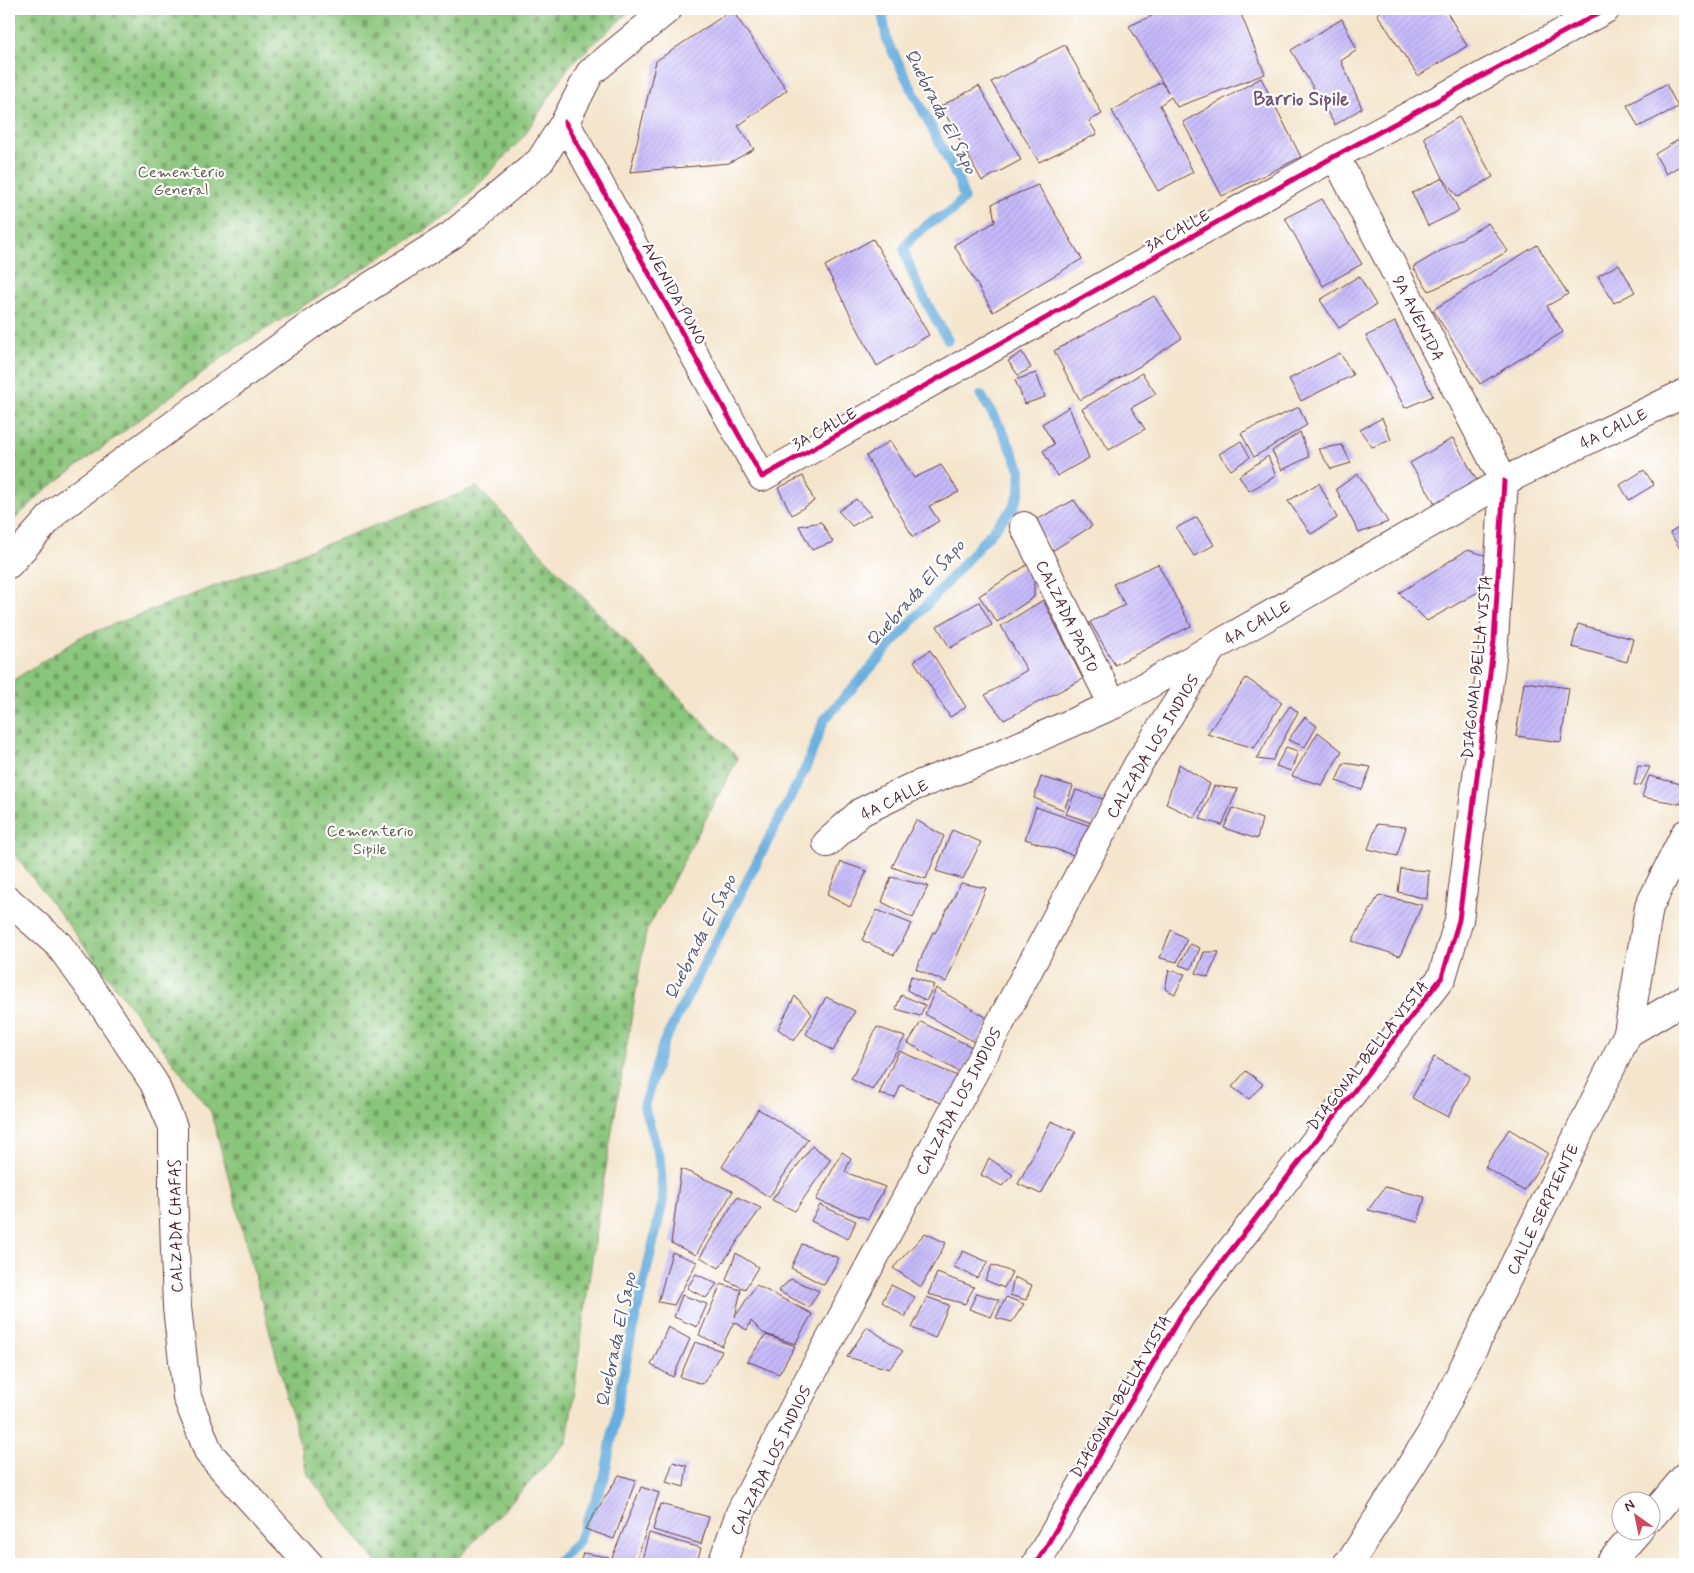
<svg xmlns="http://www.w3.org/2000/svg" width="1694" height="1573" viewBox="0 0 1694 1573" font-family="Mynerve,sans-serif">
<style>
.cemetery{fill:url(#cemetery-stones);stroke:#6a7252}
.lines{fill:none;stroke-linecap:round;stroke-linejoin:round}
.stream{stroke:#67addd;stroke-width:10}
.building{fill:url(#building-hatch)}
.minor-casing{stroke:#643d43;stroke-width:30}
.tertiary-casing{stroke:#643d43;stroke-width:30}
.minor{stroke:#fff;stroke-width:28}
.tertiary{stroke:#fff;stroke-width:28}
.cycleway-casing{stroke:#fff;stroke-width:8}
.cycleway{stroke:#d6006c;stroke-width:5}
.labels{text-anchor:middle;stroke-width:4.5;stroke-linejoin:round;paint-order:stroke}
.park-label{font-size:16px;fill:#605947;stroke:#fff}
.street-label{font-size:16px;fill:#4a1f2b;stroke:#fff}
.water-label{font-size:18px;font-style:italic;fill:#565872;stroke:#fff}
.quarter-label{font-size:19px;font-weight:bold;fill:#755573;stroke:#fff}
</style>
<defs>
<pattern id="cemetery-stones" width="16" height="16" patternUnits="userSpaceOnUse" patternTransform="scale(1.25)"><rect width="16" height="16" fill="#89c57a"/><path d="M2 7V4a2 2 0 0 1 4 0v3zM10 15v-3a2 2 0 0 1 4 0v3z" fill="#729f64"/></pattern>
<pattern id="building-hatch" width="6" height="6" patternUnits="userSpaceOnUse" patternTransform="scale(1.25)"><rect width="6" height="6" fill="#c5b9fa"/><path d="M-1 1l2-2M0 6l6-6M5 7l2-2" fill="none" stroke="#ab9fd6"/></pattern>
</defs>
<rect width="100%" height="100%" fill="#fff"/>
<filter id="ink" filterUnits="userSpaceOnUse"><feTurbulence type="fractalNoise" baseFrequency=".02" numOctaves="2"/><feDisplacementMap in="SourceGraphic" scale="10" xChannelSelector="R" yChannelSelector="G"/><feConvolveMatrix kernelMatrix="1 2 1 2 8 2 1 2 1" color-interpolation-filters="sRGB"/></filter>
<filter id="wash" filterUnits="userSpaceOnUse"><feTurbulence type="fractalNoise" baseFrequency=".0096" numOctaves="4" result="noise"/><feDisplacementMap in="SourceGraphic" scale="20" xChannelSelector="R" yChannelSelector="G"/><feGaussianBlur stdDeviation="1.12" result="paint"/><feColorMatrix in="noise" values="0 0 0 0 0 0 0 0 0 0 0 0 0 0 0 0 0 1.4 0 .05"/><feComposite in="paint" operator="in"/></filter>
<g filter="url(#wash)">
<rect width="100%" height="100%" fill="#f4e5cc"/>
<path class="cemetery" d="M9,9H632L570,65L524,136L452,213L234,349L44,491L9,525Z
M477,487L738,758L646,932L599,1208L567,1442L453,1564H378L308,1475L211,1112L9,847V683L80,637Z"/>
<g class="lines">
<path class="stream" d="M885,9L883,17L887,41L958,179L964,198L951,212L931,222L912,237L904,249C913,282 931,311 948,340
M556,1564L578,1542L604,1479L630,1341L663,1201L660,1160L644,1106L663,1044L807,765L824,720L1013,508L1020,491L1021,470L1002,430L981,395"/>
</g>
<g id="blocks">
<path class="building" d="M1167,9H1239L1265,74L1177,107L1171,97L1160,105L1193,172L1158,191L1112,111L1161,82L1168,92L1129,26Z
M1384,9H1445L1467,46L1418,76L1377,14Z
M732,10L787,90L738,126L754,149L729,163L630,172L656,61Z
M1342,19L1357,50L1341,61L1362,108L1335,125L1291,50Z
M1065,45L1102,114L1089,121L1097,134L1039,162L991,82Z
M1261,78L1301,157L1222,196L1183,122Z
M1666,84L1678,107L1638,127L1627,105Z
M979,86L1021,160L982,181L941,106Z
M1459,117L1493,177L1458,197L1443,178L1459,211L1428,226L1412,193L1443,178L1424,137Z
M1683,137L1685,142V163L1666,174L1655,154Z
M1038,185L1082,259L993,312L954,245L995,222L992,204Z
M1322,199L1362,264L1323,286L1285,218Z
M1488,223L1508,251L1468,274L1429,291L1413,267Z
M873,239L929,335L877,366L825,266Z
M1537,245L1568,294L1547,306L1563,332L1480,384L1433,310Z
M1619,264L1635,292L1614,303L1598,276Z
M1359,276L1376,305L1339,328L1320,300Z
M1154,296L1182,338L1140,366L1080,400L1054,351Z
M1395,322L1433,396L1405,408L1366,336Z
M1022,352L1031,368L1018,375L1008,361Z
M1340,353L1353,375L1301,401L1289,379Z
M1036,373L1045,397L1025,404L1015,380Z
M1142,373L1156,394L1131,408L1145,429L1109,450L1082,409Z
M1069,407L1089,458L1057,476L1043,451L1054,444L1042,424Z
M1299,407L1307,425L1254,457L1241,433Z
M1382,418L1391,440L1372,447L1360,430Z
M1300,432L1309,457L1282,470L1272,451Z
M1453,438L1480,486L1438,508L1410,463Z
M890,441L914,478L941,465L959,492L929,506L939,521L913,537L866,456Z
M1241,441L1250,457L1231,470L1219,454Z
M1342,445L1351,463L1331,469L1318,449Z
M1268,456L1276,476L1249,491L1239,476Z
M1644,470L1654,485L1629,500L1620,485Z
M1358,474L1388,522L1359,533L1336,489Z
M803,476L814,501L792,515L778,488Z
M1319,483L1337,518L1311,534L1288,501Z
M856,499L871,515L852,526L838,511Z
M1074,500L1092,526L1052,551L1034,521Z
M1197,517L1214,545L1194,556L1176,528Z
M821,522L833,542L812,550L799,526Z
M1685,524V553H1683L1670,533Z
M1467,550L1488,556L1487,587L1427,621L1399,593Z
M1030,563L1034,574V597L997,622L979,596Z
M1158,564L1191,626L1115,665L1090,622L1125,605L1113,584Z
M1043,600L1083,679L1004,720L985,695L1027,670L1001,626Z
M979,602L992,625L950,648L937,626Z
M1578,624L1633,639L1627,662L1572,647Z
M930,650L966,707L950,717L914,661Z
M1246,678L1282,702L1254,748L1207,734Z
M1524,682L1569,688L1561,742L1516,736Z
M1290,706L1298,712L1272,761L1257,759L1274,728Z
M1305,717L1317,726L1305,747L1288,740Z
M1318,732L1342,751L1322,785L1292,776Z
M1286,747L1298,751L1291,771L1276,766Z
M1344,763L1371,767L1362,790L1336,781Z
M1179,764L1210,784L1195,818L1166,804Z
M1638,766L1650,767L1641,785H1634Z
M1649,776L1685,785L1681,804L1642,797Z
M1041,777L1073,786L1064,810L1034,798Z
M1214,786L1238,789L1222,825L1200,819Z
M1076,790L1106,800L1095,824L1066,814Z
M1036,807L1093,827L1079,857L1025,839Z
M1233,808L1262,819L1257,839L1224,828Z
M916,820L944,836L926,879L892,867Z
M1377,824L1406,827L1397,856L1368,849Z
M952,830L981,842L963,879L936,871Z
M841,862L867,871L850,907L827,895Z
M1401,869L1429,871L1427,899L1398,892Z
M891,877L928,886L913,918L882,902Z
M961,883L986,888L946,982L916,969L933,932L935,933Z
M1379,895L1422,905L1400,956L1352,941Z
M877,910L912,924L894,955L862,940Z
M1171,930L1187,939L1177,962L1160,958Z
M1190,944L1200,948L1191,969L1179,965Z
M1204,952H1219L1208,977L1196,973Z
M1169,970L1185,974L1175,994L1165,989Z
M911,976L934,985L926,1001L907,990Z
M936,988L991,1020L976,1043L925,1014Z
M901,995L925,1005L920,1016L896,1009Z
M795,996L812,1014L794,1041L778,1029Z
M826,997L855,1011L833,1051L806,1034Z
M921,1022L976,1049L961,1073L908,1043Z
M877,1027L905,1037L872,1090L851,1079Z
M899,1051L962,1078L943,1104L901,1085L895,1098L879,1094Z
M1434,1057L1470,1076L1448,1117L1412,1098Z
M1246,1071L1263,1084L1249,1099L1232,1087Z
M758,1109L808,1139L769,1197L722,1167Z
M1051,1121L1076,1132L1041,1194L1018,1184Z
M1509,1129L1548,1153L1524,1191L1485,1167Z
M812,1146L831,1159L795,1211L772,1200Z
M842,1152L851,1158L845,1172L885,1187L868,1219L816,1200Z
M989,1158L1013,1175L1002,1186L981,1175Z
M681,1169L733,1191L696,1255L671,1243Z
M1385,1187L1425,1197L1418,1222L1368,1210Z
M737,1197L761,1208L719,1268L700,1257Z
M820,1205L856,1221L848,1239L811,1221Z
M925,1233L946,1243L921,1287L893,1268Z
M802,1244L839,1258L824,1285L791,1268Z
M963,1251L988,1262L977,1278L954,1267Z
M672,1252L697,1262L674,1305L658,1302Z
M736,1253L758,1267L745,1289L726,1280Z
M992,1265L1012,1272L1004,1288L985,1280Z
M937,1273L974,1287L965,1304L928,1294Z
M696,1274L717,1284L706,1298L687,1288Z
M1014,1277L1032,1285L1026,1300L1010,1295Z
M791,1279L819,1291L809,1307L778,1291Z
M721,1284L741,1290L735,1317L756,1285L812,1314L795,1344L763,1333L751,1321L747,1330L734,1322L722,1346L699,1335Z
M891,1285L915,1297L905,1317L882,1302Z
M977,1293L999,1300L991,1317L969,1309Z
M682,1295L707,1304L697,1327L674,1317Z
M927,1297L949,1305L935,1338L912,1328Z
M1006,1297L1024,1304L1012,1322L996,1318Z
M668,1327L690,1339L673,1377L651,1365Z
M867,1327L903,1351L889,1369L847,1357Z
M766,1335L795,1346L779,1374L747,1361Z
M695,1342L722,1351L703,1384L680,1377Z
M673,1462L687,1466L684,1487L666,1482Z
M619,1475L636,1480L614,1539L585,1529Z
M641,1487L659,1493L635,1564L611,1560Z
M660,1504L709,1517L701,1544L653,1530Z
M649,1533L701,1548L696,1564H641Z
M583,1553L609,1557L606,1564H580Z"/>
</g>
</g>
<g filter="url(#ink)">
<use href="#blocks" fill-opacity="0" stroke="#643d43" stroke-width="1"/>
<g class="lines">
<defs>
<path id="minor" d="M565,122L762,477L1335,156L1606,9
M1024,526L1113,705
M9,564L56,511L113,469L323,316L452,235L540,161L565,122L590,73L668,9
M827,843L861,812L910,788L1003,753L1113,705L1212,648
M9,901L59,945L104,1007L154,1083L173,1127V1191L177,1307L187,1397L209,1453L309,1564
M1628,1033L1685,999
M1652,1516L1685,1477
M1036,1564L1181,1315L1442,977L1459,920L1494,641L1504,481L1335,156
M1347,1564L1351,1561L1431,1434L1628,1033L1649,907L1685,834
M1609,1564L1639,1530"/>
<path id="tertiary" d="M722,1564L740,1513L804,1388L988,1046L1137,766L1212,648L1504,481L1685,393"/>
</defs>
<use href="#minor" class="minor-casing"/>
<use href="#tertiary" class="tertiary-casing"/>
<use href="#minor" class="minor"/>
<use href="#tertiary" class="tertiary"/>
<defs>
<path id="cycleway" d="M565,122L762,477L1335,156L1606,9
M1036,1564L1181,1315L1442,977L1459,920L1494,641L1504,481"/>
</defs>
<use href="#cycleway" class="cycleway-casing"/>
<use href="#cycleway" class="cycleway"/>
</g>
</g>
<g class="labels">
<g class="park-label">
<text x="181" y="177">Cementerio<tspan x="181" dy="18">General</tspan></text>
<text x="370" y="836">Cementerio<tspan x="370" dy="18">Sipile</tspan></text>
</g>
<g class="street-label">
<text transform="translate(1177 230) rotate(-29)" y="6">3A CALLE</text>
<text transform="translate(675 293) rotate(61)" y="6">AVENIDA PUNO</text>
<text transform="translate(1419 318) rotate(63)" y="6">9A AVENIDA</text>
<text transform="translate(824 428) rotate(-29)" y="6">3A CALLE</text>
<text transform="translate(1613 428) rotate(-26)" y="6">4A CALLE</text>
<text transform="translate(1068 616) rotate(64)" y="6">CALZADA PASTO</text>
<text transform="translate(1257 622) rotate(-30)" y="6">4A CALLE</text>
<text transform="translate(1476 667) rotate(-84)" y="6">DIAGONAL BELLA VISTA</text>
<text transform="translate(1152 746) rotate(-59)" y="6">CALZADA LOS INDIOS</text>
<text transform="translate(894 799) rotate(-26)" y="6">4A CALLE</text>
<text transform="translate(1367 1055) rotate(-52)" y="6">DIAGONAL BELLA VISTA</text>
<text transform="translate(958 1101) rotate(-62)" y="6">CALZADA LOS INDIOS</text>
<text transform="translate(1542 1209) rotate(-64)" y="6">CALLE SERPIENTE</text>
<text transform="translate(175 1226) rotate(-91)" y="6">CALZADA CHAFAS</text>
<text transform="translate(1120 1396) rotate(-60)" y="6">DIAGONAL BELLA VISTA</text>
<text transform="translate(770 1460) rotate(-64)" y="6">CALZADA LOS INDIOS</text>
</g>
<g class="water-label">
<text transform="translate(941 111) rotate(63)" y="6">Quebrada El Sapo</text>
<text transform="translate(915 593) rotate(-48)" y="6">Quebrada El Sapo</text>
<text transform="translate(700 937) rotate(-63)" y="6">Quebrada El Sapo</text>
<text transform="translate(616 1340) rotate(-78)" y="6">Quebrada El Sapo</text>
</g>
<g class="quarter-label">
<text x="1301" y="105">Barrio Sipile</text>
</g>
</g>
<rect width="1694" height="1573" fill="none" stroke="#fff" stroke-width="30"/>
<g transform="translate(1636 1516) rotate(327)"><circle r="24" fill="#ffffff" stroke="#b7a5aa"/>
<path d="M0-4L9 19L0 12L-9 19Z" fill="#d1495b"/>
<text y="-8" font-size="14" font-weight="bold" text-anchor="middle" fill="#4a1f2b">N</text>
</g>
</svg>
